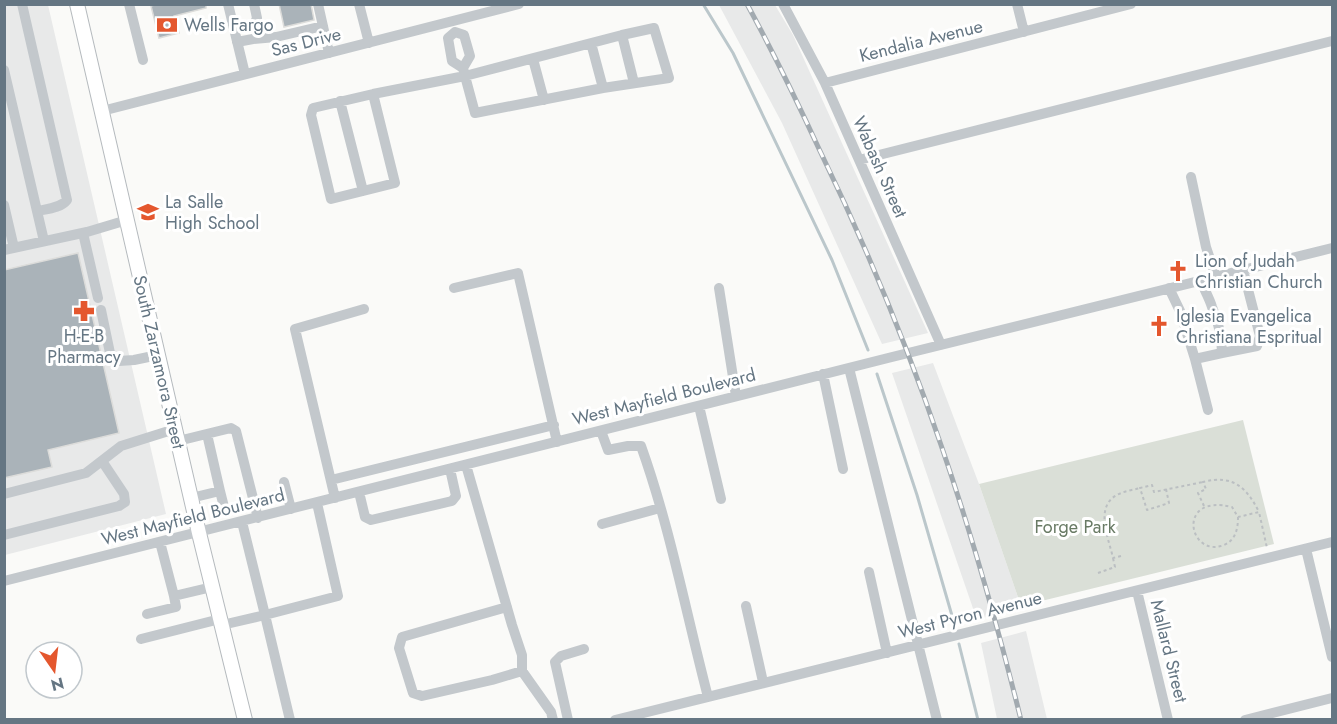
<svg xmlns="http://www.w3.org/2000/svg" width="1337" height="724" viewBox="0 0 1337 724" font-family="Jost,sans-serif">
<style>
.built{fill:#e8e9e9}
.green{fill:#dadfd7}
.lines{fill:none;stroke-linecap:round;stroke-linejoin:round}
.stream{stroke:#bbc7cb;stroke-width:3}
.building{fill:#aab3b9;stroke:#dcdcda;stroke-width:1.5}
.major-casing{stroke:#b5babe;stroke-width:16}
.path{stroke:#bbbfc2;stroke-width:2;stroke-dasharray:3 3;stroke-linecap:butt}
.minor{stroke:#c3c8cc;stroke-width:10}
.major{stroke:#fff;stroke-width:14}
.rail-casing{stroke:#a2aab0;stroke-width:5}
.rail{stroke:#fff;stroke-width:3;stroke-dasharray:9;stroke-linecap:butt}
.labels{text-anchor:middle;stroke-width:6;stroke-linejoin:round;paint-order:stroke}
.poi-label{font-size:18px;fill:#657683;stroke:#fff;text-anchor:start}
.street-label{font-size:18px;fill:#657683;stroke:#fff}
.park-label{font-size:18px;fill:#687a64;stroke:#fff}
</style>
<rect width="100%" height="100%" fill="#fafaf8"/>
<path class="built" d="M5,5H48L166,514L5,555Z
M719,5H775L793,35L928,333L882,344L782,123Z
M933,363L979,484L1021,606L977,620L892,373Z
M1026,631L1047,719H997L981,643Z"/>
<path class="green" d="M1243,420L1274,544L1021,606L979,484Z"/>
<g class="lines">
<path class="stream" d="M703,4L733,53L832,260L868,350
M877,374L917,495L955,626
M959,644L978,720"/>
</g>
<path class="building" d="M158,4H206V8L174,16L179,33L159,38L151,6Z
M279,4H311L314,20L284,27Z
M78,253L119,433L48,450L52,467L4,478V270Z"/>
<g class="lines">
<defs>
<path id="major" d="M77,4L199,533L245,720"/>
</defs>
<use href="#major" class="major-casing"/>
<path class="path" d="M1166,489L1169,503L1147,510L1140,488L1152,485L1154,492L1203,482
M1204,506L1198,493L1206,489L1203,482C1233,474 1247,488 1259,512
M1238,517C1238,528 1236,540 1224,545C1189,559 1175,493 1232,507L1238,517L1259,512L1267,548
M1121,556L1113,558C1109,539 1094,507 1117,495C1124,491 1133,490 1140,488
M1098,573L1115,567L1113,558"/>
<path class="minor" d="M22,4L67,200C61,208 47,209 38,211
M129,4L143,60
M228,4L245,74
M318,4L329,53
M359,4L369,43
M783,4L825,83L941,345
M1017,4L1024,32
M234,29L254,25L257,18L254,4
M455,32L448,38L452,61L463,68
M622,35L465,76L475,113L603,88L669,78L654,28L622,35L634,83
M237,42L253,39L276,37L323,26
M591,43L603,88
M533,59L544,100
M4,70L44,241
M825,83L1131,4
M373,94L395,183L331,199L311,115L313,108L373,94L465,76L463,68L470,56L464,35L455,32
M340,101L363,191
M102,111L519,4
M859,160L1332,41
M1191,177L1206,247L1216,277
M4,205L14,248
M83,233L98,298
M4,250L87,232L127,220
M454,288L518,273L557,442
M719,288L736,396
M1169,288L1180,311L1195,359L1222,353C1222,338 1218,321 1212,307C1209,297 1204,290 1201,280
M101,310L110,353L119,361L134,360L158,355
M1222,353L1257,346L1260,336L1243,270
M1195,359L1208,410
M849,368L937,720
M823,374L843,469
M699,406L721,499
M601,431L608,450L628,446H641C670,527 686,613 708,697
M178,441L231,428L236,431L258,518
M466,465L512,625L522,655V671L492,680L422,696L413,693L399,648L402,637L507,607
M331,480L554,425
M284,482L291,509
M220,491L224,507L228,509L254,502
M359,492L365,517L371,520L452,501L456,496L450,469
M4,494L86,473L121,446L175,429
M191,498L220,491L207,434
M335,498L295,329L364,309
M242,522L265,615L338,596L317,503
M602,524L660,508
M4,535L119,506L125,502L124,494L102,461
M160,542L174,596L212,587
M1306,549L1332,657
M869,572L887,653
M4,581L888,358L1332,248
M1137,591L1168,720
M746,606L763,682
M147,614L176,607L174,596
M222,625L265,615L290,720
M141,639L220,619
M522,671L551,712L553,720
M568,720L555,662L561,656L584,649
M615,720L1332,542
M1245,720L1332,698"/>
<use href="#major" class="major"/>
<defs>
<path id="rail" d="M747,4C773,52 797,101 820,151C866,246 907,345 941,445C972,535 998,627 1021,720"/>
</defs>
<use href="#rail" class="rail-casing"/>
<use href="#rail" class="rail"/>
</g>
<defs>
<symbol id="bank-bare" viewBox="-9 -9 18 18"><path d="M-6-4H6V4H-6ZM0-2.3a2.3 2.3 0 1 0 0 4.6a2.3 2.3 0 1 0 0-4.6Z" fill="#e4572e" stroke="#fff" stroke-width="2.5" paint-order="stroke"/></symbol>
<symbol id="school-bare" viewBox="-9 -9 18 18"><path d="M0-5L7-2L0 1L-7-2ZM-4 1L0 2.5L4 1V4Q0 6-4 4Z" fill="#e4572e" stroke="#fff" stroke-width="2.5" paint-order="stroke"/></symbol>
<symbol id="church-bare" viewBox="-9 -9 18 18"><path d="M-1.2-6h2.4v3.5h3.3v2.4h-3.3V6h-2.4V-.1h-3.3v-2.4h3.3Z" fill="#e4572e" stroke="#fff" stroke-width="2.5" paint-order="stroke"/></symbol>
<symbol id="pharmacy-bare" viewBox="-9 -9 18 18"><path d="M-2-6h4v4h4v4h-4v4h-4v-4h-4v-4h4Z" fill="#e4572e" stroke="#fff" stroke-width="2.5" paint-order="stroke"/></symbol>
</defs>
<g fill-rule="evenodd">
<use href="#bank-bare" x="152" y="10" width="30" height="30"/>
<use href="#school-bare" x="133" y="197" width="30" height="30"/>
<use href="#church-bare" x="1163" y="256" width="30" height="30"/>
<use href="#pharmacy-bare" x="69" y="296" width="30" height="30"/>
<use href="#church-bare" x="1144" y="311" width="30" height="30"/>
</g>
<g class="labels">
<g class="poi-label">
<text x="184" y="31">Wells Fargo</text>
<text x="165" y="208">La Salle<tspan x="165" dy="21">High School</tspan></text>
<text x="1195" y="267">Lion of Judah<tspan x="1195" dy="21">Christian Church</tspan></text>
<text x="1176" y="322">Iglesia Evangelica<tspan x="1176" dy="21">Christiana Espritual</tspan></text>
<text x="84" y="342" text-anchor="middle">H-E-B<tspan x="84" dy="21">Pharmacy</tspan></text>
</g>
<g class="street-label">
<text transform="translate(921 41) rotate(-14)" y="6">Kendalia Avenue</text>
<text transform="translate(306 42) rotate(-14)" y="6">Sas Drive</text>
<text transform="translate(880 167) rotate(66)" y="6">Wabash Street</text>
<text transform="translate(159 362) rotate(77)" y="6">South Zarzamora Street</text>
<text transform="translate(664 397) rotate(-14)" y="6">West Mayfield Boulevard</text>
<text transform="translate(193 517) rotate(-14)" y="6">West Mayfield Boulevard</text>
<text transform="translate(970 615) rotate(-14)" y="6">West Pyron Avenue</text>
<text transform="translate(1169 651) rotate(76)" y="6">Mallard Street</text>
</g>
<g class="park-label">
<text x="1075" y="533">Forge Park</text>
</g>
</g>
<rect width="1337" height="724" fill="none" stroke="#657683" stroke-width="12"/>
<g transform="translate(54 670) rotate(166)"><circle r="28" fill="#ffffff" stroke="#c1c8cd" stroke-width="1.5"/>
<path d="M0-4.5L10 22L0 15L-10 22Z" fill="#e4572e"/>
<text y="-9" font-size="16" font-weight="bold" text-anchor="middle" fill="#657683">N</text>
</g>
</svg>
